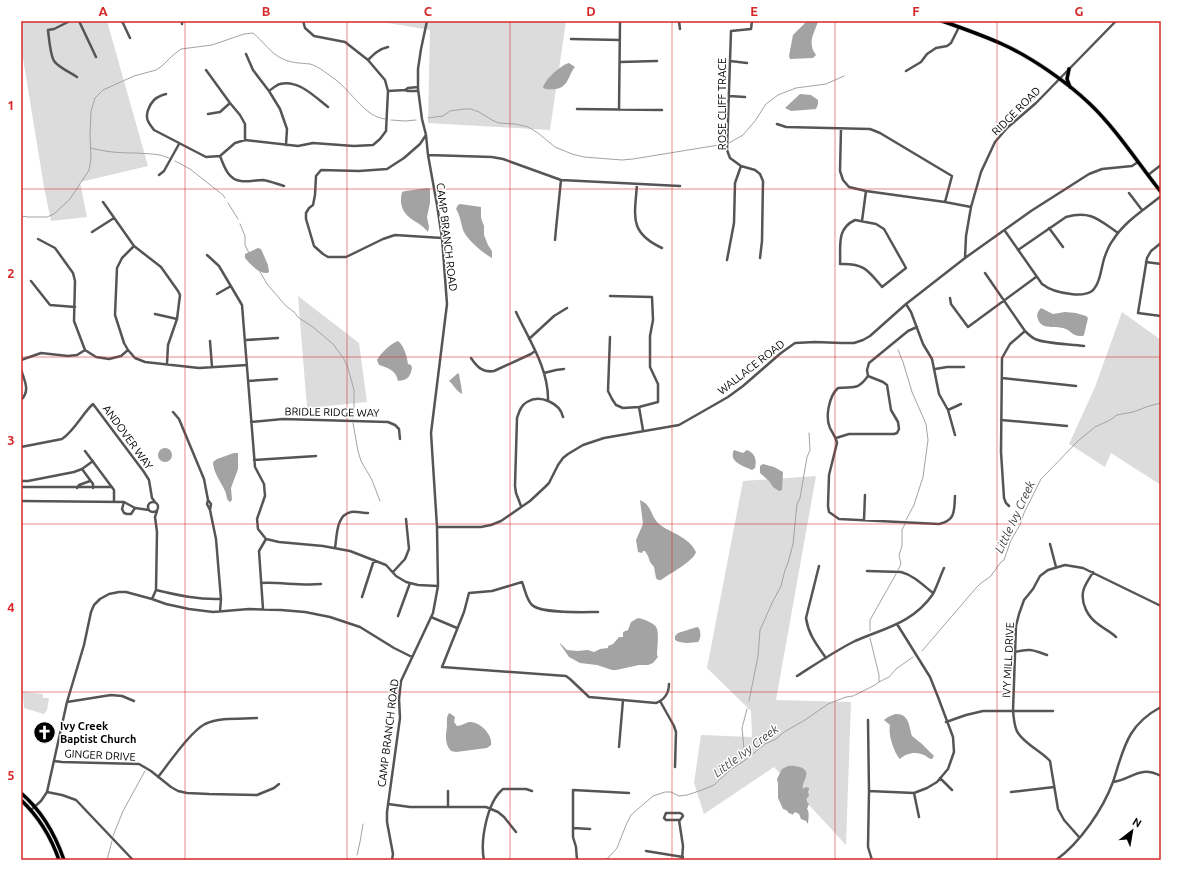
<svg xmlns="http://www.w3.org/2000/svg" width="1182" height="881" viewBox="0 0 1182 881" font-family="Ubuntu,sans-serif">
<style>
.green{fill:#dcdcdc}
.water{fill:#a3a3a3}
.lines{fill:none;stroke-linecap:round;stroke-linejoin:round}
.stream{stroke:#a3a3a3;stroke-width:1}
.major-casing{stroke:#dbdbdb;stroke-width:5}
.minor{stroke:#555;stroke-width:2.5}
.major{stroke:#000;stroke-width:3.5}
.grid{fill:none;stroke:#d62828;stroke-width:1;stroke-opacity:0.55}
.labels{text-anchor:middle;stroke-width:3;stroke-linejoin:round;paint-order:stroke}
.street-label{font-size:11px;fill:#000;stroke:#fff}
.poi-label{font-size:11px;font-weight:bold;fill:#000;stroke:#fff;text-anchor:start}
.water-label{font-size:12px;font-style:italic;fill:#444;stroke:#fff}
.neatline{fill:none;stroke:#d62828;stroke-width:1.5}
.grid-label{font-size:13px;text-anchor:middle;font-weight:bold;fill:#d62828}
</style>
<rect width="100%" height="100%" fill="#fff"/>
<path class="green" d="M21,21H107L148,166L80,182L87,217L51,221L44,187L21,46Z
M376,21H566L550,130L428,123L430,30Z
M298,296L359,343L367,402L307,408Z
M1122,312L1161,340V485L1111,453L1105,467L1069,444L1095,387Z
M816,476L776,700L851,702L846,845L774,767L704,814L694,783L701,735L752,737L751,711L707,668L743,481Z
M23,692L43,694V698H49L47,710L44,714L24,708Z"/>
<path class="water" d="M807,21H818C816,30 810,37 812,46C812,50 815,53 816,55L813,58L790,59L789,56L793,35Z
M569,63L575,67C568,75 569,87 556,89C551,89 547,90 543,88C544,80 561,65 569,63Z
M800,94L811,95L818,100V104L816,109L791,111L785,108Z
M428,188L430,189V203L427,217L429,227L428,232C419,220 403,220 401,202C401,198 401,196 402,192L405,191Z
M460,204L481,207V218L484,226V235L488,245L492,251V258C483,253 467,240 463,230C461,223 460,215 456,209L458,205Z
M258,248L261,249L268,265L269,272L267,273C258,273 251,265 245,258V254Z
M1041,308L1053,314L1065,312L1076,313L1086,316L1088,318L1084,335L1083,336C1071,337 1072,330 1063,328C1055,326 1041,330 1038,319C1036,315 1038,311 1041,308Z
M398,341C404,346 407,356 408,364L411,365L412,368C410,378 407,380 398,381C396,370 388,368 379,365L377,360C380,354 391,343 398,341Z
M458,373L459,374C460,381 462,388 462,394C454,389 455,386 449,381Z
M158 455a7 7 0 1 1 14 0a7 7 0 1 1-14 0Z
M734,450L743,453L747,450C755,453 757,460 755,468L752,470C744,466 728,462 734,450Z
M234,453H238V469L231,488L232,500L230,502C226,500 227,495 225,491C221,482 213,472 213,462L217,459Z
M763,464L774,467L783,472L782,490L779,491L773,487L769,481L760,473V466Z
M640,500C653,506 650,516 659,524C672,534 688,536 696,552C694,561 669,574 661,580H658L656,578L654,567L650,562L648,556L645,551H643L642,553L638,552L636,540L643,524Z
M638,618C643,619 656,623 657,629C659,635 657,648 657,655L658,657L653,663L648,665H639L616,670H612L597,665L580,663L569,657L560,644V643L567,650L577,651L588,650L594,652L600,649L608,648V646L613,644L619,637H623V632L628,630L631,622Z
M697,627L699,628C701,633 701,638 698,642C690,643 682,644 675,640V636L678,633Z
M449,713L451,714L455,717L454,722L457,726C461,726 465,723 469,722C480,721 493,735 491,745L487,748L456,752L451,751C444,743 446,735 447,726C447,720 446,718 449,713Z
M895,714C909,713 909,726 912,736L922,744L934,756L932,759C929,759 928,757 924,755C916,751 906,753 900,759L899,758C893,750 888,734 890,725L884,720L888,717Z
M788,766C794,765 809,767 806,776C805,782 802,783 803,789L806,787L809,788V790L808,791L809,796L806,799L807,800V802L809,804L807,809C810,812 808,820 808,824L806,821L801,819L799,814L795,812L792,815L791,813L790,814L786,810L783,809L778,798V784L777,779L782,769Z"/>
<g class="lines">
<path class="stream" d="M428,118L443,116L450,111L464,109H471L479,112L492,120L499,123L515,124L528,127L538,133L555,147L572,154L584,157L622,160L633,159L725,144
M391,120L405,121L416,120
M729,143L743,135L755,121L766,104L778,95L796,88L826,84L844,76
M91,148C105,152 120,153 135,153C147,154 158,153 169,158
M175,161L190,169L223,195L225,198
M228,203L238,219
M21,216L28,217H47L54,214L70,199L89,170L91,159L90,135L91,111L95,98L103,90L134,76L156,70L162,66L172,56L181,49L212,45L244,34L253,33C263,41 271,54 283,59C291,63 300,63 310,64C318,66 329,75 336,80C351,91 365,117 385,119
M240,224L245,236V245L249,253
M259,270L267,284L286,306L294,312L299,318L313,327L333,344L344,359L348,368L354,390V413L353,418
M898,350L903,362L912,392L926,424L928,440L923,477L914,505L906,520
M353,423L358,451L361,461L372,480L380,501
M898,570L901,564L899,555L902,546V530L905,524
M870,631V620L896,574
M870,638L879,675V682
M922,651L976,588L981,583L990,577L1001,562L1004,560L1011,540L1020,525L1024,513L1041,479L1045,475L1079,440L1095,427L1110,420L1117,415L1133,412L1149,406L1161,403
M749,701L758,656L760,630L773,601L781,586L785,570L788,563L793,544L797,504L800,498L807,457L810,450L809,433
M742,761L744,749L742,728L747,709
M113,836L123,811L145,771
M357,855L360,842L363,824
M107,860L112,841
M356,860V859
M603,860L608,858L617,848L626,825L631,815L653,796L665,792H671L679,796L687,795L702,790L714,785L730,770L744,761L765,744L776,739L784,732L805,720L828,704L846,697L853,696L875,685L879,682L889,677L896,669L913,657"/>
<defs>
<path id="major" d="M942,21C962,28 982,35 1002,44C1031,57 1067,82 1090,104C1117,130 1138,163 1161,192
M1069,69L1067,79L1070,87
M21,793C42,811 55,834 64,860
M21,800C39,817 51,837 59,860"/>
</defs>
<use href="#major" class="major-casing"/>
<path class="minor" d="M70,21L54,29L48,30C49,38 50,54 54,61C58,67 71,73 77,77
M79,21L96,57
M122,21L130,38
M182,21V24
M679,21L680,29
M752,21L751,29L731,31L727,150L730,158L741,166L755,170L760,174L763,181L762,241L760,258
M571,39L620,40
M246,54L253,70L269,91L280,109L287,129L286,145
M368,60C374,54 379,49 388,47
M730,61L747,63
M620,62L657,61
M206,70L230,103L240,115L245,124V140
M906,71L921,62L927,54L936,48L947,46L951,43L959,27
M405,90L408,91H418
M269,91C272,89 276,85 280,84C298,79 315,97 328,107
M388,91L405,90L408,88L418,87
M166,94C162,95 157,97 154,100C149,105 145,115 148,121C149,124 152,127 154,130L206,157L220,156L235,143L245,140L298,146L313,143L354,146L373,145L380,139L386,131L388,91L385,80L368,60L345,42L314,36L305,28L303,21
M729,96L745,97
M577,109L662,110
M619,110L620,21
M208,114L220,112L230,103
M777,124L786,127L870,129L880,133L952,176L945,202
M841,129L840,171L843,180L849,187L866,191L945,202L971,207
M426,135L420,144L404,158L387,169L359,171L321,170L316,176L315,195L313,205L309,208L306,213V219L314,246L323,254L328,257H346L383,239L395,235L442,238
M428,155L492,157L503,159L561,180L680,186
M220,156C224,166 228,180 241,181C248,182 255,180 263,180C270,181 277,184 284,186
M159,175L164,171L179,144
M1148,175L1161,165
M637,184C635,216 628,232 662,248
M1129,193L1142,210
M103,202L134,246L161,267L178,291L180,295L177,319L168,345L167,364
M855,220L876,224L884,229L906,268L882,287C868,270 864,263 840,264C841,246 836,229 855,220Z
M862,221L866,191
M1049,228L1063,247
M1005,231L1042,284C1051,291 1061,293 1071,294C1078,295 1086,295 1092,291C1100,284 1101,269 1104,259C1106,253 1109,245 1113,240C1125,221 1144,210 1161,196
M92,232L114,218
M38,239L55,248L73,273L75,281L74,321L85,350L96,357L109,359L121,356L128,350
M555,240L556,229L561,180
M1161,243L1151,251L1147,258L1138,313L1161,316
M134,246L122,258L117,268L115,315L124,343L128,350L135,358L145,362L199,368L247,365
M1018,250L1066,217C1091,210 1099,220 1118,233
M207,255L219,266L242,305L255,467L264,484L265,496L257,519L258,529L266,539L279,542L323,546L350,551L386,565L396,576L406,582L418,585L438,586
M965,258L966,236L971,207L981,172L995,142L1007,128L1036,103L1116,21
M727,260L734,223L735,183L741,166
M1146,262L1161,264
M985,273L1025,331C1028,334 1031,337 1035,339C1046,344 1071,344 1084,346
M31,281L50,305L75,307
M217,294L231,286
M950,298L951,304L968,327L1036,277
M906,304L911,312L923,344L932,359L939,394L948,410L955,435
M516,312C529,340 549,369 548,401
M155,314L177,319
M917,327L908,331L869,363L867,370L868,376C857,391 854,386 838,388C829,396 825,417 830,428C833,434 836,437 837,443L829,475L828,506L829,512L839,519L939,524C956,520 954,511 955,496
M610,337L608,391L612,399L616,405L623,408L639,407L658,402V384L650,367V336L653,320L652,297L610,296
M529,339L554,316L567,308
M246,340L278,338
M210,341L212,367
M471,358C477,367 483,373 494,371L531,354L535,351
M21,360L41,353L68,356L77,355L85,350
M21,369C24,381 31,390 21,400
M935,369L947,367H964
M544,373L556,370L564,369
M1002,378L1076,386
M248,381L277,379
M639,407L643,430
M948,410L961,404
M173,412L179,419L204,479L208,500
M1001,420L1067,426
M251,422L283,419L388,422L395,425L399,429L400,439
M836,438L849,434H894L897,433L899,429L898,422L891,410L887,385L883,382L868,376
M21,447L62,439C75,430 82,414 93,404L144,472L149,480L152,498L155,502
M85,451L114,490V502
M254,460L316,456
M82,469L93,484V488
M21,481H28L74,472L82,469L93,461
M21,487H112
M77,488L79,485L90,481
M21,501L124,502L135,508L149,510
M148 507a5 5 0 1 1 10 0a5 5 0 1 1-10 0Z
M124,502L122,509L124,513L127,514H131L135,508
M521,506L516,493L515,486L517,418C519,412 521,405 527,402C540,394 560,403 563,417
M1009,506L1006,503L1004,498L1001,452L1002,358L1010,344L1025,331
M210,510L211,504L208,500L207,504L210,510L216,539L221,599L220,611
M864,520L865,495
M437,527H481L491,525L501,521L530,501L545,487L549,483L558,465L563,458L568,454L583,445L604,438L679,425L728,397L743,386L781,353L795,343L815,342L842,343H854L863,340L870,336L906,304L965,258L1031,211L1089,174L1102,169L1132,166L1138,162
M1050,544L1056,567
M335,548C337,536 336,515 351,512C356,511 363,513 368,513
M819,566L806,618C808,634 817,645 826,658
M867,571L901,572C913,575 923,585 933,593
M393,572L405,559L409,549L406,519
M1093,572C1090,578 1084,585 1083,592C1081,604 1088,617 1098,624C1104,629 1110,631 1116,637
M261,583C281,582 301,586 321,584
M156,590C177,595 199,600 221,599
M362,597L374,560
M152,599L156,590L157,532L155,517L157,511
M263,609L259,551L266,539
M598,612C584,612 542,614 532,605C526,599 525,589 522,582L492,591L469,593L464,612L442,667L566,676L570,679L589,697L656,703C664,700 669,693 669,684
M398,616L410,583
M431,617L457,628
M1015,652C1030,648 1033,650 1047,655
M797,676C816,664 835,651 855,641C885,628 913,623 933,594C937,586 940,577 944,568
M660,701L674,726L676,732L675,767
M67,702L111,695L122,696L134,701
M868,720L869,791L868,847L872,860
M946,722L966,715L983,711H1053
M619,747L623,700
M54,761L62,762L139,764L151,771L171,787L178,791L187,793L209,794L257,795L274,788L279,784
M158,777C169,763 191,731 205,724C220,717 241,719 257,718
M940,778L952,790
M1113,782C1124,748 1127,725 1161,707
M869,791L914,793L927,788L937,782L948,769L954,752L953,737L938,697L930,677L897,624
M47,792L62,795L76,800L133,860
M1011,792L1054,787
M914,793L919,817
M388,804L410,807H486L498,812L504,817L516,832
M448,806V791
M31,810L41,801L47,792L67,702L84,645L91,612L94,605L100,599L109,594L119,592H126L152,599L166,604L189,609L213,612L249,609L281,610L305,612L330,617L360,627L394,648L412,657
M666,813H680L682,814L683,816L680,820H666L664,818Z
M679,820L683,846L682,860
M573,828L590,829
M1079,837L1064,820L1058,809L1050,761C1041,751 1026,745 1018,733C1014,727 1014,719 1013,711L1016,626L1019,614L1024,600L1033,589L1040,576L1048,570L1065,565L1083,568L1161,606
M646,851L683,857
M392,860L393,854L387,822V812L400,718L399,699L401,681L433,613L438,586L437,527L431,433L447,304L442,238L437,205L428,155L426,135L422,119L418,89V69L421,49L427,21
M484,860C480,841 487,802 503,789H526L532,791
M577,860L576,847L573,837V790L629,793
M1056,860C1080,843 1103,809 1113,782C1133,779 1139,765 1161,776"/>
<use href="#major" class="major"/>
</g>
<path class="grid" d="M185,21V860M347,21V860M510,21V860M672,21V860M835,21V860M997,21V860M21,189H1161M21,357H1161M21,524H1161M21,692H1161"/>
<defs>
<symbol id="church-disc" viewBox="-11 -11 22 22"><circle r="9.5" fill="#000" stroke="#fff"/><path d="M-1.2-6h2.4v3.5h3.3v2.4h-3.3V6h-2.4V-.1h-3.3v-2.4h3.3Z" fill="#fff"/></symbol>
</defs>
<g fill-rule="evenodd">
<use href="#church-disc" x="32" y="720" width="25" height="25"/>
</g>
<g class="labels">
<g class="street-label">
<text transform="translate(722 104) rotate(-90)" y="4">ROSE CLIFF TRACE</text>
<text transform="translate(1016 111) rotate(-45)" y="4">RIDGE ROAD</text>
<text transform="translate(447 237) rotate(83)" y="4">CAMP BRANCH ROAD</text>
<text transform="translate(751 367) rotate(-38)" y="4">WALLACE ROAD</text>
<text transform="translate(332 412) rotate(1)" y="4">BRIDLE RIDGE WAY</text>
<text transform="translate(128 437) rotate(54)" y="4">ANDOVER WAY</text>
<text transform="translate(1008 660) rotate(-87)" y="4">IVY MILL DRIVE</text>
<text transform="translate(388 733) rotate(-83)" y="4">CAMP BRANCH ROAD</text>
<text transform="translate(100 755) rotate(3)" y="4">GINGER DRIVE</text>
</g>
<g class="poi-label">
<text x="60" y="730">Ivy Creek<tspan x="60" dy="13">Baptist Church</tspan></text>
</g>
<g class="water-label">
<text transform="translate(1015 517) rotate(-65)" y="4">Little Ivy Creek</text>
<text transform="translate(746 751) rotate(-37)" y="4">Little Ivy Creek</text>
</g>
</g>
<rect width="1182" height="881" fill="none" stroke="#ffffff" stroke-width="44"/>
<g transform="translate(1132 831) rotate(31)" stroke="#ffffff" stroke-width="3" paint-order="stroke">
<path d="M0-3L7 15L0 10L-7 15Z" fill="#000000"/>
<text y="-6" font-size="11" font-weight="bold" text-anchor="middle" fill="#000000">N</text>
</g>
<rect x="22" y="22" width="1138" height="837" class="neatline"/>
<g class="grid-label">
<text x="103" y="16">A</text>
<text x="266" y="16">B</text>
<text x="428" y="16">C</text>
<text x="591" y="16">D</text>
<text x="754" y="16">E</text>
<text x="916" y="16">F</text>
<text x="1079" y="16">G</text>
<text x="11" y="110">1</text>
<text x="11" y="278">2</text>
<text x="11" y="445">3</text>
<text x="11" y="612">4</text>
<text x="11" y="780">5</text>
</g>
</svg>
